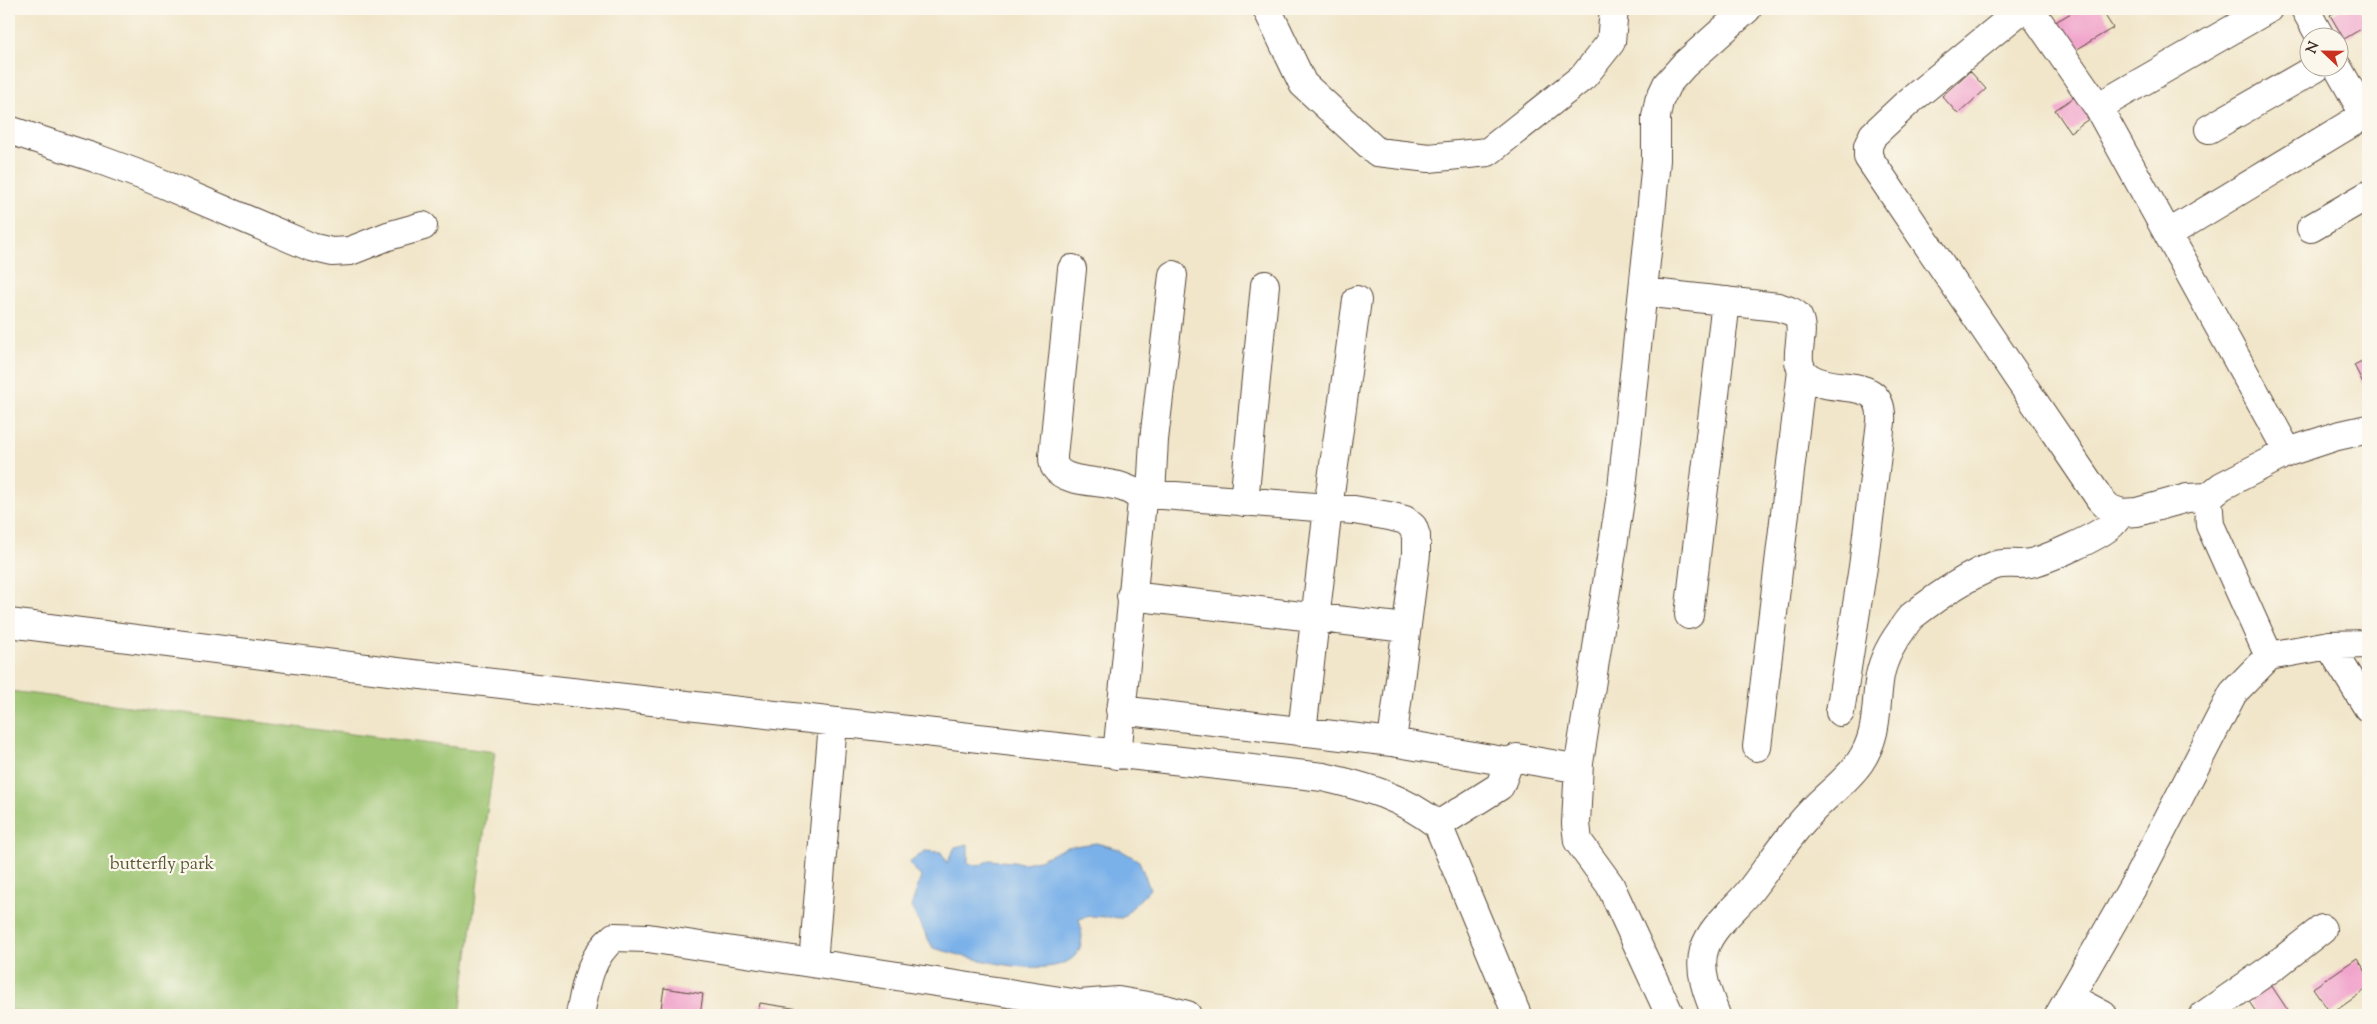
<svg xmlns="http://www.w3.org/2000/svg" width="2377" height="1024" viewBox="0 0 2377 1024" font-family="'Sorts Mill Goudy',serif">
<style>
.green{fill:#9bc36f;stroke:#6b7646}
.water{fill:#7ab1e9;stroke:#5a6e84}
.building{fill:#f1a5cc}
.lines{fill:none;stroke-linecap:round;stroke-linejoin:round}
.minor-casing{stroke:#564638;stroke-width:30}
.minor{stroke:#fff;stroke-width:28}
.labels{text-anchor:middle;stroke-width:4.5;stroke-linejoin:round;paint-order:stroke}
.park-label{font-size:18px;fill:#585836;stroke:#fbf7ec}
</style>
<rect width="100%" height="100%" fill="#fbf7ec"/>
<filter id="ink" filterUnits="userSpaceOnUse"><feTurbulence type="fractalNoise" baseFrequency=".02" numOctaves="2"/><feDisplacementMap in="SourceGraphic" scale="10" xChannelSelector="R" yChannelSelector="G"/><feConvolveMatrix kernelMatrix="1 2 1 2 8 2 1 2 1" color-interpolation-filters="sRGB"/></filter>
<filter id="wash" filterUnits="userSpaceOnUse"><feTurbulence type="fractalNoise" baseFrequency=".0096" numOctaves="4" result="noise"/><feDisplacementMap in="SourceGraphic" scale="20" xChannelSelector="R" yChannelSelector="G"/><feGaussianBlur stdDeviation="1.12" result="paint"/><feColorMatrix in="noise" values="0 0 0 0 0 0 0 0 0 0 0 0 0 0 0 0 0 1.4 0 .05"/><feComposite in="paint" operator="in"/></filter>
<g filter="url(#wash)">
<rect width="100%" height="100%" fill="#f1e6ca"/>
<path class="green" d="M9,691L495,752L460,1015H51L9,1010Z"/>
<path class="water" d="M1096,843L1119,849L1139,861L1150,889L1122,918L1090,916L1079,919C1103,1000 969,957 933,948L911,907L921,877L909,863L925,851L941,852L947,863L955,847L968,844V863L979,866L989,860L1024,863L1039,860L1067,847Z"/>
<g id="blocks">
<path class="building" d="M2078,9H2101L2113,28L2069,54L2052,24Z
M2340,9H2359L2368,25L2344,39L2330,15Z
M1970,71L1986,89L1958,114L1942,96Z
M2082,92L2096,114L2070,132L2055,110Z
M2368,358V393L2354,365Z
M2357,958L2368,975V988L2331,1014L2313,988Z
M2269,982L2291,1015H2258L2246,997Z
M664,988L703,994L700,1015H660Z
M760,1003L799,1009L798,1015H758Z"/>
</g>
</g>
<g filter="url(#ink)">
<use href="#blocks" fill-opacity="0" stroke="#564638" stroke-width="1"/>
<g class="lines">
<defs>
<path id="minor" d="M1267,9L1303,84L1377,152L1429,158L1488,152L1584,76L1611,42L1614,9
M2022,9L1906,104L1873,135L1868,146V157L2100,499L2109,508L2121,513L2137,512L2187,498L2208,497
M2030,9L2098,107L2288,452
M2305,9L2321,38
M2338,68L2365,116
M2098,107L2268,9
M2209,129L2316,68
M9,130L95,158L149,178L311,247L332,252L350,251L388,236L423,226
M2311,228L2368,195
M2168,234L2368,113
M1072,269L1053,456C1053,459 1053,464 1055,467C1070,490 1126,474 1142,501L1117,755
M1643,292L1778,307C1784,309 1794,311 1798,317C1808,336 1787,364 1810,378C1837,395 1884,374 1881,422L1863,567L1840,712
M1137,493L1354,510L1389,516L1405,520L1413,527L1416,536V554L1392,742
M1151,494L1154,440L1173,275
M1244,502L1265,285
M1131,596L1406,628
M1689,615L1726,301
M9,623L413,674L1323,777C1367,787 1402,797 1438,825L1517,1015
M2329,645L2368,708
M2269,656L2210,525L2208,497L2222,486L2288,452L2337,436L2368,429
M1120,710L1392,742L1509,762L1517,758L1569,767L1579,763L1622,488L1651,214L1656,160V117L1659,101L1667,84L1684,65L1747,9
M1302,732L1328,508L1357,300
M1757,747L1802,371
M1579,763L1576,824L1578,841L1610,885L1670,1015
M1438,825L1500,786L1509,762
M813,963L833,723
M2069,997L2103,1015
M580,1015C586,984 589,958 614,937L648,938L1080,1004L1118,1001L1165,1009L1187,1015
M1716,1015C1708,995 1698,971 1704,950C1711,927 1733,911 1748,893C1769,867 1786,838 1810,813C1826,795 1847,781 1860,762C1878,735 1875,712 1879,682C1881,663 1890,646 1901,631C1904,626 1908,620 1912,616C1934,599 1967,576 1993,566C2006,561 2016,566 2030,563C2046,560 2100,536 2111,525C2115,521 2118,517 2121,513
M2059,1015L2135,883L2233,693L2269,656L2329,645L2368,644
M2204,1015L2276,965L2322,929"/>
</defs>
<use href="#minor" class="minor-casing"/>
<use href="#minor" class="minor"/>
</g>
</g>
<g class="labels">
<g class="park-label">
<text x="162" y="869">butterfly park</text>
</g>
</g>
<rect width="2377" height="1024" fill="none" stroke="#fbf7ec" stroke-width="30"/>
<g transform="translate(2324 52) rotate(292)"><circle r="24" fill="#fbf7ec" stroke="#aea59a"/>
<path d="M0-4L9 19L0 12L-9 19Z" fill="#c8321e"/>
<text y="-8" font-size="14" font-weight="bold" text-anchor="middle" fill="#3b2a1e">N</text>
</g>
</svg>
